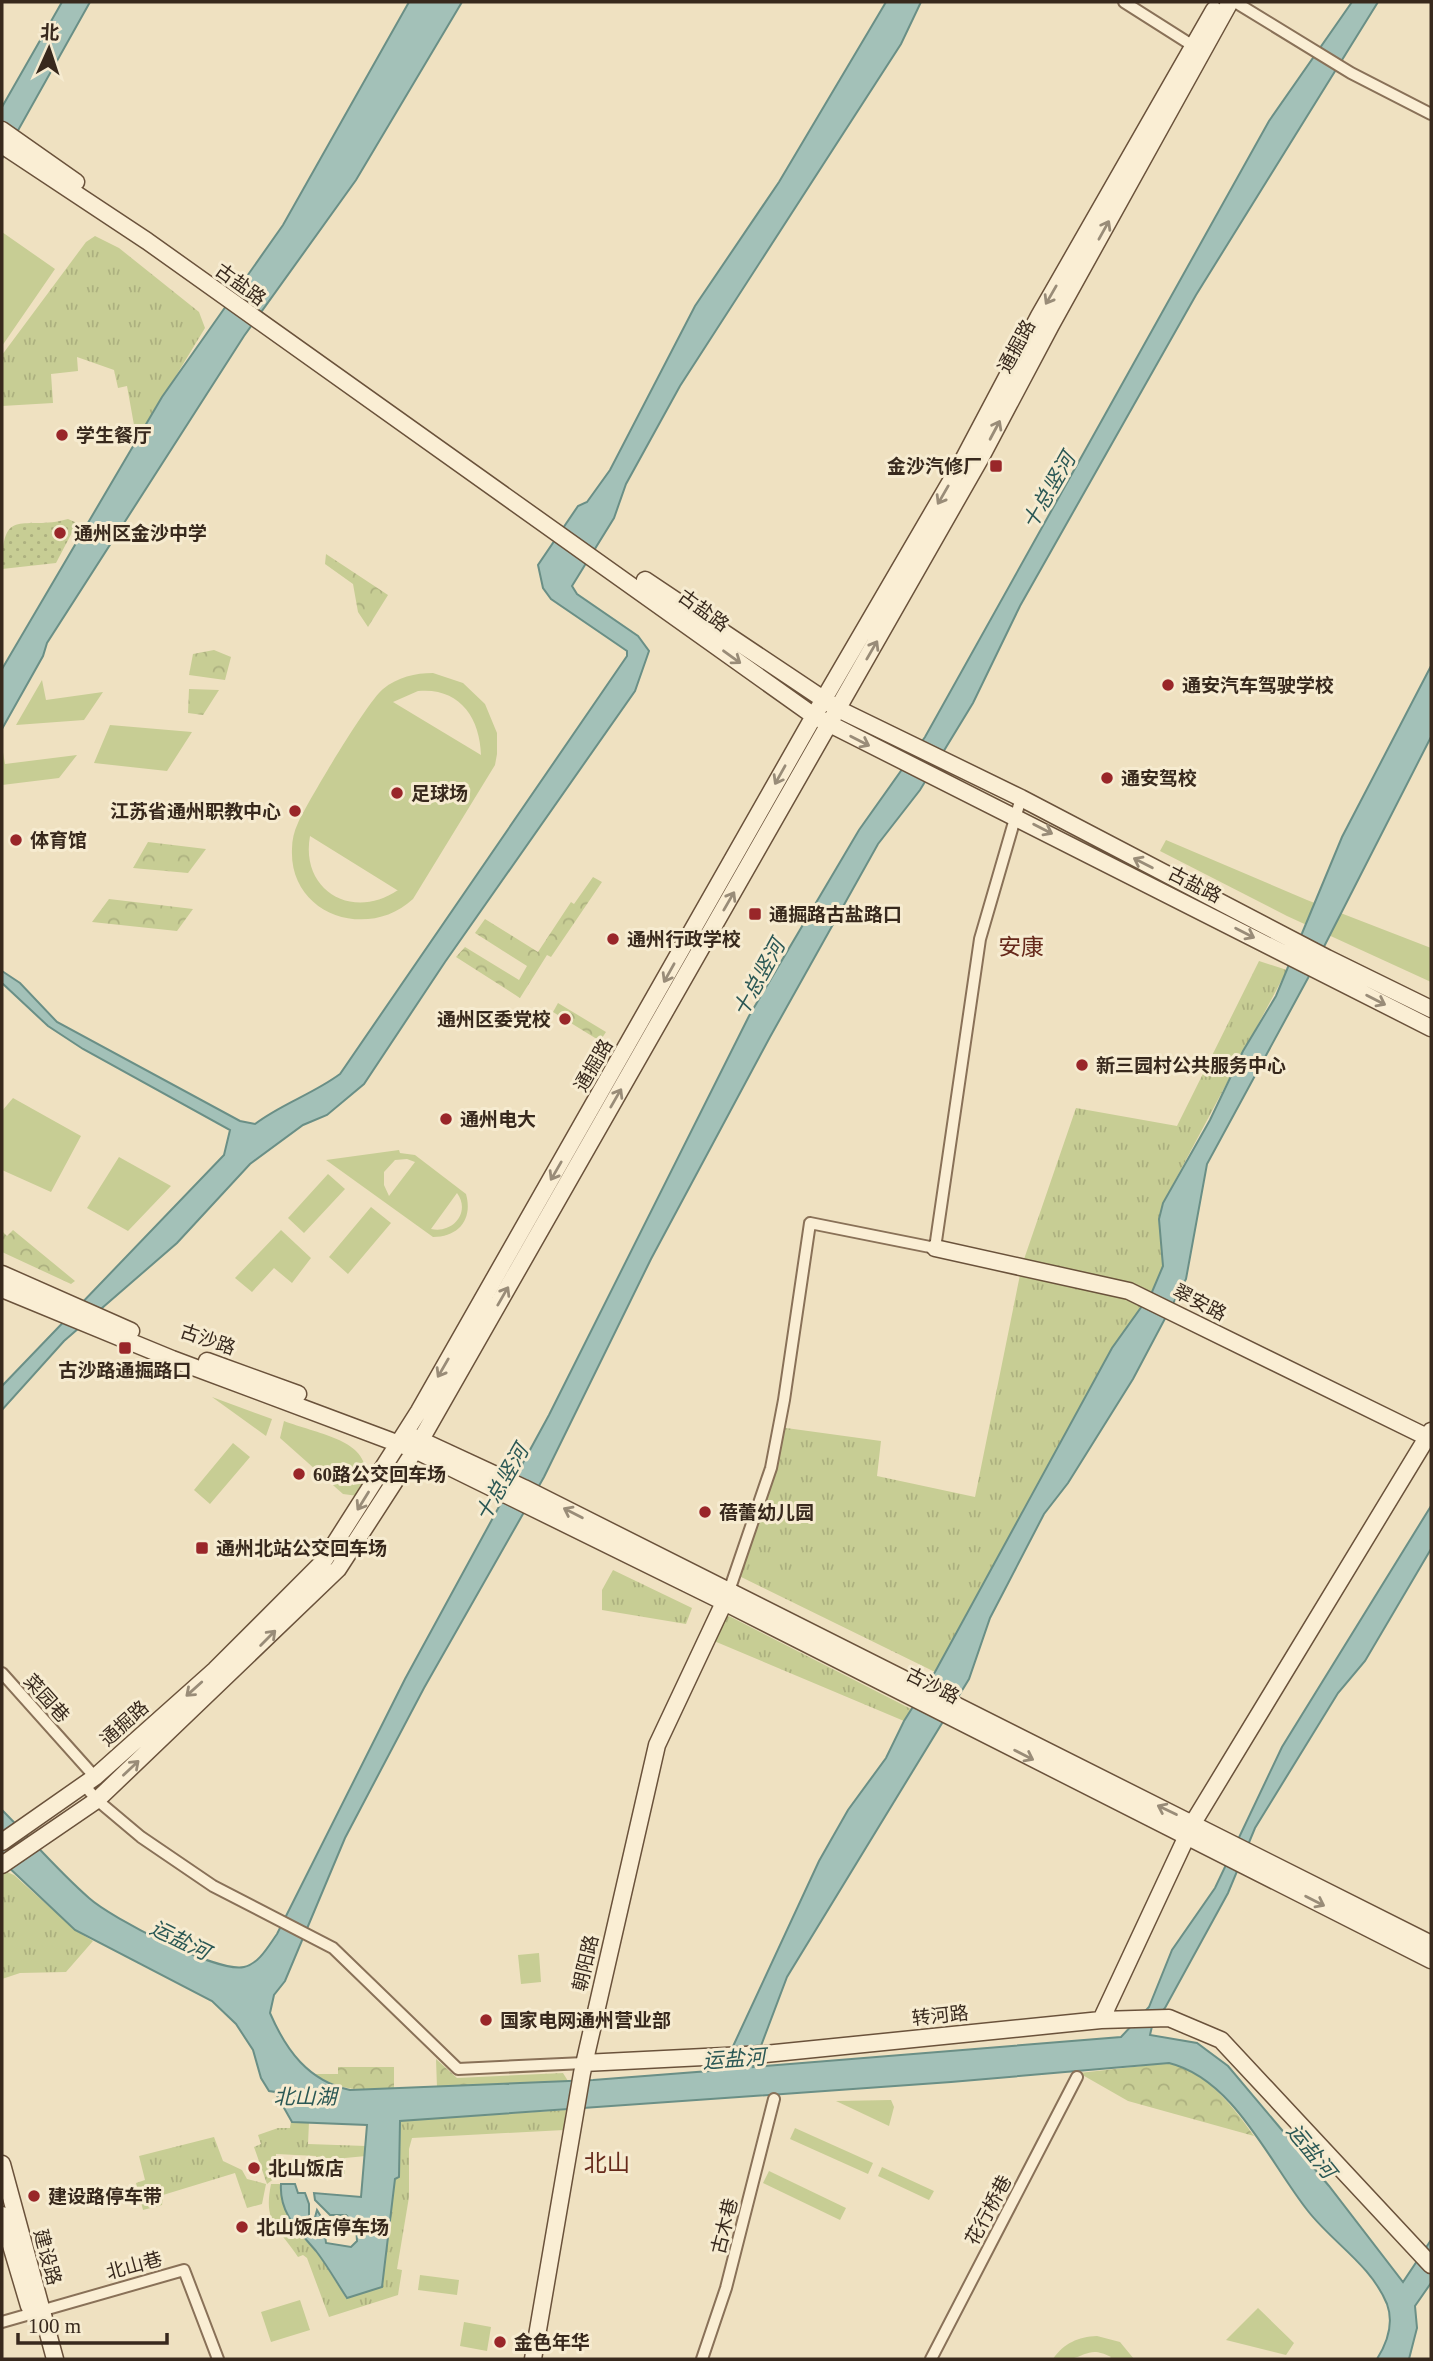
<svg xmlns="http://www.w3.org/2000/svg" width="1433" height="2361" viewBox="0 0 1433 2361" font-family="'Times New Roman','Noto Sans SC',serif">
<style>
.grass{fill:#c7cd94;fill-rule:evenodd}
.forest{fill:url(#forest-crowns)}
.park{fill:url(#park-tufts)}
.garden{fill:url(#garden-dots)}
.water{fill:#a3c1b8;stroke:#6a8f86;stroke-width:2}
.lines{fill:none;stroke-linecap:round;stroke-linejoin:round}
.street-casing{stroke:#897158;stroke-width:14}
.secondary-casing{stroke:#6a523b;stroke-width:19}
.street{stroke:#faeed4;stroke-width:10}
.secondary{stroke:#faeed4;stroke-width:16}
.oneway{stroke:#998c78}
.poi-dot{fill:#992629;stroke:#f6ebd0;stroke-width:2.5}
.labels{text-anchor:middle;stroke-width:6;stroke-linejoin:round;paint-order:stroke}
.street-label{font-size:19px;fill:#38291d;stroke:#f6ebd0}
.poi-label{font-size:19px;font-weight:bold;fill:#38291d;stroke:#f6ebd0;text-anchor:start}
.water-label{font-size:21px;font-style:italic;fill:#2b5855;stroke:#f6ebd0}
.quarter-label{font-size:23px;fill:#66291b;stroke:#f6ebd0}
</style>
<defs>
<pattern id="forest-crowns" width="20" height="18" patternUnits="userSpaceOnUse" patternTransform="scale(1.75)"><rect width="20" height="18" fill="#c7cd94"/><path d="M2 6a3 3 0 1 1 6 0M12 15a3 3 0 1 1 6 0" fill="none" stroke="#acb07f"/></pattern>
<pattern id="park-tufts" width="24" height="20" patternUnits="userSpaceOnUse" patternTransform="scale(1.75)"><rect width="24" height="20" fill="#c7cd94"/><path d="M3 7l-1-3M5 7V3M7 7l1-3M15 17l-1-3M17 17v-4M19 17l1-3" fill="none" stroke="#acb07f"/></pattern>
<pattern id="garden-dots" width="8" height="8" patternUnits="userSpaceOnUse" patternTransform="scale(1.75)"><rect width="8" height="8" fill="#c7cd94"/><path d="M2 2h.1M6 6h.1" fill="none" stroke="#acb07f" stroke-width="1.8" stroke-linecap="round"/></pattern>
</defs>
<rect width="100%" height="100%" fill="#efe1c1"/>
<path class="grass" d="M2,232L55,269L2,346Z
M433,673L463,683L485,704L497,733V754L495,765L413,899C368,941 289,915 292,849C292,840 294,831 298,823C308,801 367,702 383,689C398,677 415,673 433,673ZM418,691C459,687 480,717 481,755L393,702ZM310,836L397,890H398C353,921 300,891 310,836Z
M42,680L46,700L103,692L84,720L16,725Z
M110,725L192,732L167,771L94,763Z
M2,746L5,764L77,755L59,778L2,785Z
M1166,840L1307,900L1431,948V982L1287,916L1160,851Z
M13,1098L81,1136L51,1192L2,1170V1111Z
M399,1150L400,1153L415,1155L466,1194C473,1219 459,1237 433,1237L326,1160ZM407,1159L415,1162L389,1196L384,1185V1172L395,1160ZM457,1193C471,1212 453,1234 431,1229Z
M119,1157L171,1186L128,1231L87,1208Z
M328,1174L345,1189L304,1233L288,1218Z
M371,1207L391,1223L348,1274L329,1257Z
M281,1230L311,1258L292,1283L274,1268L252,1292L235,1278Z
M212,1397L272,1419L266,1436Z
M284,1421C323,1436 387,1442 358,1496L343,1494L280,1438Z
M233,1443L250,1457L210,1504L194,1490Z
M539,1953L541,1982L521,1984L518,1955Z
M891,2100L894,2107L889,2126L836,2101Z
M795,2128L873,2163L868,2174L790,2139Z
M882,2167L934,2191L929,2200L878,2176Z
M769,2171L846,2208L840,2220L763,2183Z
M420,2275L459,2280L457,2295L418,2290Z
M300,2300L310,2330L271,2342L261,2312Z
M1258,2308L1294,2343L1286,2355L1226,2340Z
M464,2322L491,2327L487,2351L460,2346Z
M1097,2336L1120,2342L1134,2359H1109L1111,2357C1092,2347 1088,2354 1071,2359C1067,2361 1058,2359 1053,2359C1064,2343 1078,2337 1097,2336Z"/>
<path class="forest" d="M326,554L388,595L368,627L358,612L353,584L325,564Z
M214,650L231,657L225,680L189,675L193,654Z
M189,689L219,690L203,715L188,713Z
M148,842L206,849L188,873L133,868Z
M593,877L602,882L551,957L547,955L520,998L456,957L465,947L519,980L527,966L475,933L485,919L538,952L571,902L574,904Z
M109,899L193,909L177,931L92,922Z
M558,1003L606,1032L600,1041L553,1012Z
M13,1230L75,1281L71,1284L2,1252V1231L7,1236Z
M436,2059L457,2078L563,2073L568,2081L437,2088Z
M1169,2063C1207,2073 1232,2105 1254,2136L1128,2101L1079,2073Z
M338,2067H394V2090C360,2090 343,2092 314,2074H338Z"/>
<path class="park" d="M95,236L119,248L199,312L205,328L140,435L134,425L127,386L118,388L114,370L77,357L78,371L51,374L53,403L2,406V355L86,242Z
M1259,961L1287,970L1163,1203L1159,1219L1163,1266L1152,1292L1112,1348L935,1672L735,1574L779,1427L881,1441L877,1476L975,1497L1022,1265L1076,1108L1177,1126Z
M613,1570L692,1608L686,1624L602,1610V1590Z
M727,1615L913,1710L904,1721L714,1641Z
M2,1870L14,1875L75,1930L93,1941L66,1972L20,1973L2,1979Z
M566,2110L564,2130L412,2138L409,2149V2197L397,2269L402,2270L398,2295L329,2317L307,2258L303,2255L298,2257C278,2226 263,2224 271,2184H281C279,2213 297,2230 315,2251C327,2265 336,2283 346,2298L398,2138L400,2121Z
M291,2121L309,2122L308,2144L366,2146V2156L345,2158V2174L316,2173V2156L276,2154L275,2178L267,2184L254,2147L261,2144L258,2135L278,2128H290Z
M214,2137L223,2161L242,2170L247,2179L266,2184L262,2204L247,2208L235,2173L163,2195L162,2205L143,2210L136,2183L145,2180L139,2156Z"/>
<path class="garden" d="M68,519L77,523L56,563L2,569C2,503 23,532 68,519Z"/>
<path class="water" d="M62,2H90L2,159V107Z
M409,2H462L356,180L244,336L47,643L43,656L2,729V669L162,397L283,225Z
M886,2H921L901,44L680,386L626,484L614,518L572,586L577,594L638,636L649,651L635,691L445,962L364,1084L327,1115L303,1125L250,1164L177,1243L64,1341L2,1410V1386L224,1155L230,1130L83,1049L48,1026L2,983V971L20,983L57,1022L240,1121L255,1124C281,1104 313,1094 340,1074L627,656V651L551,599L543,588L538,565L578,506L587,502L610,470L695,306L779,182Z
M1352,2H1378L1196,295L1020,606L973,703L920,790L878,844L770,1037L651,1259L544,1477L424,1688L345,1838L285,1981L274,1995L270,2013C286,2050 308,2081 350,2090L593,2080L722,2070L819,1861L848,1810L886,1758L904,1721L935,1672L1112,1348L1152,1292L1163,1266L1159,1219L1163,1203L1210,1120L1243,1051L1276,996L1342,837L1431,666V737L1308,978L1207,1164L1186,1279L1133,1379L1068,1483L1044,1514L990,1618L969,1679L787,1977L753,2067L1121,2037L1149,2007L1172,1950L1215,1888L1282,1747L1431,1506V1549L1365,1661L1338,1693L1255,1828L1228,1893L1165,2008L1153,2022L1150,2035L1197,2043L1228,2066L1329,2186L1403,2282L1431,2240V2283L1415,2306L1417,2328L1409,2359H1377C1387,2343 1394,2323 1387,2304C1371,2265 1333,2243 1308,2211C1269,2162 1234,2079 1169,2063L951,2082L400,2121L399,2177L395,2179L382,2287L347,2298C337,2283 327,2265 316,2251C298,2230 279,2213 281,2184H295L298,2193H305L309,2204V2221H314L317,2210L323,2220L326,2243L351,2247L357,2241L356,2225L346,2215H330L315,2200L314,2193L361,2197L367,2125L292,2122L275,2092L269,2091L261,2078L253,2050L236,2024L212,2001L75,1930L2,1861V1810C31,1839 58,1871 89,1898C111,1918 217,1973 244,1967C259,1964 269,1945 277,1934L405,1679L549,1415L749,1016L859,830L925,737L1269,121Z"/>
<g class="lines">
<defs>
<path id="street" d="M1124,2L1198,49
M1235,2L1351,73L1431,114
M935,1248L980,939L1021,798
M729,1591L771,1468L784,1400L810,1223L935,1248
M2,1673L95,1777
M84,1785L97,1800L141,1837L213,1886L333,1948L458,2069L584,2063
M2,2322L184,2270L218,2359
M702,2359L726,2288L774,2099
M931,2359L1077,2077"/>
<path id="secondary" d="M2,130L76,182
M2,145L147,241L814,716L1431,1028
M645,580L838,709L1021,798L1327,958L1431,1009
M935,1248L1129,1291L1431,1439
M2,1274L131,1331
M2,1289L172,1359L415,1450L724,1602L1431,1960
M207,1361L298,1394
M414,1437L524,1488L1431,1944
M2,1842L95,1777L215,1670L323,1562L419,1411L814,716L962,462L1039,316L1214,10
M2,1865L97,1800L338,1569L415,1450L980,459L1051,325L1230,2
M1101,2020L1193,1823L1431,1431
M584,2063L765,2054L1101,2020L1169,2018L1221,2040L1431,2265
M2,2164L55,2359
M2,2215L29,2306
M533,2359L582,2073L657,1745L728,1594"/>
</defs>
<use href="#street" class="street-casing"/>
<use href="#secondary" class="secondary-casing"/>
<use href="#street" class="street"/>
<use href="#secondary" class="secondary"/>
</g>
<defs><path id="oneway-shaft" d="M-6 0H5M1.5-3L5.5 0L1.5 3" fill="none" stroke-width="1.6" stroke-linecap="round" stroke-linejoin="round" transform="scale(1.75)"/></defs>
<g class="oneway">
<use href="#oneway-shaft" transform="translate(1104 230) rotate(-61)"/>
<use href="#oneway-shaft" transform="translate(1051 295) rotate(120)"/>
<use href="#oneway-shaft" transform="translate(995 430) rotate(-62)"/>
<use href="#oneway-shaft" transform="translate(943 495) rotate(120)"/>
<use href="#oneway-shaft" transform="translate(872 650) rotate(-60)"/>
<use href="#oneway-shaft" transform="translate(732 657) rotate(36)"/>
<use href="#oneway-shaft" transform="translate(860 741) rotate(27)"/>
<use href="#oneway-shaft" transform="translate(780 775) rotate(119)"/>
<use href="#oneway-shaft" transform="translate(1043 829) rotate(27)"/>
<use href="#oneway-shaft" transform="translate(1143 863) rotate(-153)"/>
<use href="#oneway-shaft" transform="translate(729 901) rotate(-60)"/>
<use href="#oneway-shaft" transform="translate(1245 933) rotate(27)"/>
<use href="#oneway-shaft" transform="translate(669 973) rotate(119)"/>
<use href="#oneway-shaft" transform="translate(1376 1000) rotate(27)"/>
<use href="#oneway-shaft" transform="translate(616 1098) rotate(-60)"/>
<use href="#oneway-shaft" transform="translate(556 1171) rotate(120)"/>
<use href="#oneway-shaft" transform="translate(503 1296) rotate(-60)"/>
<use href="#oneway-shaft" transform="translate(443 1368) rotate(120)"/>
<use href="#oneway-shaft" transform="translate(363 1501) rotate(122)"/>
<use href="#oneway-shaft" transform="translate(573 1513) rotate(-153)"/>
<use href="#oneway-shaft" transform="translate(268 1638) rotate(-45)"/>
<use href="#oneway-shaft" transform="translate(194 1689) rotate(138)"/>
<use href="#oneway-shaft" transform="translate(1024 1755) rotate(27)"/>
<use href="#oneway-shaft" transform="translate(131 1768) rotate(-43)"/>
<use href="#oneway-shaft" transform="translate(1167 1810) rotate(-154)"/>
<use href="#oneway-shaft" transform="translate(1315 1901) rotate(27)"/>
</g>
<g class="poi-dot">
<circle cx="62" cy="435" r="7"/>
<rect x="989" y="459" width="14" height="14" rx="3.5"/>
<circle cx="60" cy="533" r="7"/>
<circle cx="1168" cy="685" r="7"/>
<circle cx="1107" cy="778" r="7"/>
<circle cx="397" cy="793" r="7"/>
<circle cx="295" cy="811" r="7"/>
<circle cx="16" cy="840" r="7"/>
<rect x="748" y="907" width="14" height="14" rx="3.5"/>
<circle cx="613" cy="939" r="7"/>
<circle cx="565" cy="1019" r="7"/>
<circle cx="1082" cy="1065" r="7"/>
<circle cx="446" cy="1119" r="7"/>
<rect x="118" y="1341" width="14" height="14" rx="3.5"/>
<circle cx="299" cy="1474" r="7"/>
<circle cx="705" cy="1512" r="7"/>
<rect x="195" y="1541" width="14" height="14" rx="3.5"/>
<circle cx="486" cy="2020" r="7"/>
<circle cx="254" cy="2168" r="7"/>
<circle cx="34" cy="2196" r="7"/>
<circle cx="242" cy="2227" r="7"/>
<circle cx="500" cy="2342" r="7"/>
</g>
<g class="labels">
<g class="street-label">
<text transform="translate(241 284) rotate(36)" y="7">古盐路</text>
<text transform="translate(1016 346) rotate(-62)" y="7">通掘路</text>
<text transform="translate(704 610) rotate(36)" y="7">古盐路</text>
<text transform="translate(1195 884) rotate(27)" y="7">古盐路</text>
<text transform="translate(593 1065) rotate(-60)" y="7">通掘路</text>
<text transform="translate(1200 1302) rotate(27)" y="7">翠安路</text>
<text transform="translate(208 1339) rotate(19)" y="7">古沙路</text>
<text transform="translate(933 1685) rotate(27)" y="7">古沙路</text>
<text transform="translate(47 1698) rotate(48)" y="7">菜园巷</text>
<text transform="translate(124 1723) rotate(-42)" y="7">通掘路</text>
<text transform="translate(585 1963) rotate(-77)" y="7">朝阳路</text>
<text transform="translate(940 2015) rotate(-6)" y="7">转河路</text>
<text transform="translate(988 2210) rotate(-62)" y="7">花行桥巷</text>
<text transform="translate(724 2226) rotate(-76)" y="7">古木巷</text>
<text transform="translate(48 2257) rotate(75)" y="7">建设路</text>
<text transform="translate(134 2265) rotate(-15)" y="7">北山巷</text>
</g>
<g class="poi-label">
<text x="76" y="442">学生餐厅</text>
<text x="982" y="473" text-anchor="end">金沙汽修厂</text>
<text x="74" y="540">通州区金沙中学</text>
<text x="1182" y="692">通安汽车驾驶学校</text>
<text x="1121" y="785">通安驾校</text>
<text x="411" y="800">足球场</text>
<text x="281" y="818" text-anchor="end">江苏省通州职教中心</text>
<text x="30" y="847">体育馆</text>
<text x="769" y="921">通掘路古盐路口</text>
<text x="627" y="946">通州行政学校</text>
<text x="551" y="1026" text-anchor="end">通州区委党校</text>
<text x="1096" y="1072">新三园村公共服务中心</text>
<text x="460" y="1126">通州电大</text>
<text x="125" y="1377" text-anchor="middle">古沙路通掘路口</text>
<text x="313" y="1481">60路公交回车场</text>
<text x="719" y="1519">蓓蕾幼儿园</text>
<text x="216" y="1555">通州北站公交回车场</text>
<text x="500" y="2027">国家电网通州营业部</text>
<text x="268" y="2175">北山饭店</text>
<text x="48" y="2203">建设路停车带</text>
<text x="256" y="2234">北山饭店停车场</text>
<text x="514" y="2349">金色年华</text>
</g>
<g class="water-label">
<text transform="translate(1049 491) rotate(-60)" y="7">十总竖河</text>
<text transform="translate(759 978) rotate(-61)" y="7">十总竖河</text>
<text transform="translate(502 1483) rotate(-60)" y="7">十总竖河</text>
<text transform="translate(180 1940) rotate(26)" y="7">运盐河</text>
<text transform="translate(734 2059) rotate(-4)" y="7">运盐河</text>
<text x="305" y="2104">北山湖</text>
<text transform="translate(1311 2151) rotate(51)" y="7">运盐河</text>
</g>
<g class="quarter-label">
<text x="1021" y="955">安康</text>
<text x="607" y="2171">北山</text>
</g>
</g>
<rect width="1433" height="2361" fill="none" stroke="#38291d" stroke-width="7"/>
<g transform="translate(49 49) rotate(3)" stroke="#f6ebd0" stroke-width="5" paint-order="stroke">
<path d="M0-5L12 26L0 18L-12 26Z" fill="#38291d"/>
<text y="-10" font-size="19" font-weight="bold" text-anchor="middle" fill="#38291d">北</text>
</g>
<path d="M18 2333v10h149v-10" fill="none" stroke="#38291d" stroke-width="3.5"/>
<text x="28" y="2333" font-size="21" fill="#38291d" stroke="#f6ebd0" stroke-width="5" paint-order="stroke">100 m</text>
</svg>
